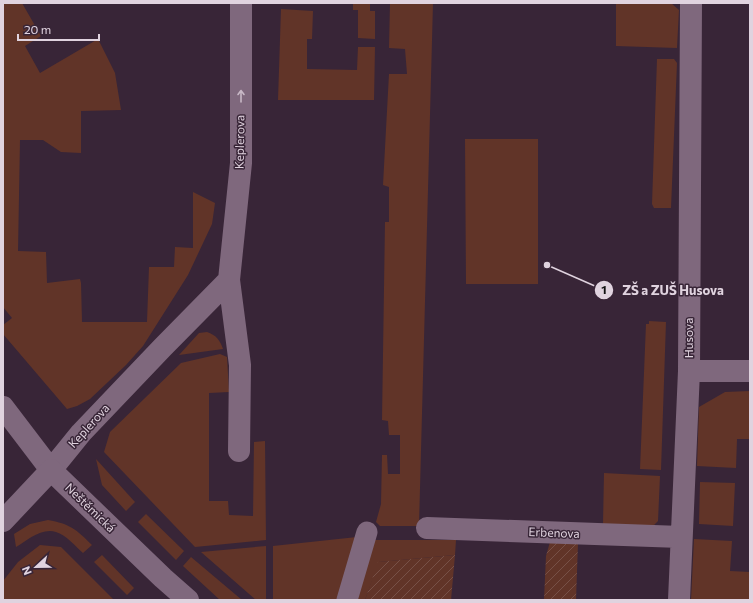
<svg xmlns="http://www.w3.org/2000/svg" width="753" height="603" viewBox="0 0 753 603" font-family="Commissioner,sans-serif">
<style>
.grass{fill:#613428}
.garden{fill:url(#garden-furrows)}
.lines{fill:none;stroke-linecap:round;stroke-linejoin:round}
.pedestrian{stroke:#7f687d;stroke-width:21}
.minor{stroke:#7f687d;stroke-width:22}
.tertiary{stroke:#7f687d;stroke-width:22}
.oneway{stroke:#c8b8c6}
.labels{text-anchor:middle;stroke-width:3;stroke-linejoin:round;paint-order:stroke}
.street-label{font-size:12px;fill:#e0d3df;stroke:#382537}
.leader{fill:none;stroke:#e0d3df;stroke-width:1.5}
.callout-dot{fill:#e0d3df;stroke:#382537;stroke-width:1.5}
.mark-label{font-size:12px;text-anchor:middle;font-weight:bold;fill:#111}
.callout-label{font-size:13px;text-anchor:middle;font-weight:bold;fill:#e0d3df;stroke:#382537;stroke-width:3;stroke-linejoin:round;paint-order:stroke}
</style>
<defs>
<pattern id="garden-furrows" width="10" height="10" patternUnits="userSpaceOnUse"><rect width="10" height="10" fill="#613428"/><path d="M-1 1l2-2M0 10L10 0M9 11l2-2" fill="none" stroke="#775047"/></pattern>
</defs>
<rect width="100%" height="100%" fill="#382537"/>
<path class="grass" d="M3,3H22L41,36L25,46L40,73L98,39L115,73L121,110L81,111V153L61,152L43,140H20L18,251L46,252L47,283L80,279L81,283L82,322H147L149,267H174L175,247L193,248V192L215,203L212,224L188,275L143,346L126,365L90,399L77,406L67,409L3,334V325L12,318L3,307Z
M353,3H370V11H375V39L358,38V10H353Z
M390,3H433L419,526H380L376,522L381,504L382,455H387L388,474H400V435H389L388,421L382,420L385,222H389V187L383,185L389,74H407L405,49L389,48Z
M616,3H671L679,10L677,48L616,46Z
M281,9L313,11L312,39H307V69L357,70L358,47H375L374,100H278Z
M657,59H674L677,63L671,208H654L652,204Z
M465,139H538V284H466Z
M649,321L666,322L661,470L640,469L646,324H649Z
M207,332C216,335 220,340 223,349L179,355L199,333Z
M220,354L227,357L229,392L209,393V501H228L229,515L253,516L254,442L265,441L266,540L195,547L104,452L110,432L181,363Z
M750,391V439H737L736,468L697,466L699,407L725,392Z
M96,459L135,502L126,511L102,485Z
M604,473L660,476L658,521L653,526L603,524Z
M700,482L735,483L733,526L699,524Z
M146,514L184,551L176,560L138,522Z
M48,520C70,524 76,529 92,545L83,553C75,546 66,535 56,532C42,527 26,541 16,547L14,534L30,524Z
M357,537L339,600H273V546Z
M694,539L732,541L730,571L750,572V600H691Z
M371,540H456L455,555L379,562L365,600H355Z
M40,545L61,547L114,600H3V581L18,562Z
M266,546V600H256L201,552Z
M102,555L134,588L127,595L94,562Z
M191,557L242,600H220L183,566Z"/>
<path class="garden" d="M550,542L578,543L576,600H544L546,556Z
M455,555L451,600H365L378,562Z"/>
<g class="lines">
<path class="pedestrian" d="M347,600L367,532"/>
<path class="minor" d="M229,280L240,365L239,451
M689,371H750
M3,407L51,470L81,433L163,347L229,280L241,163V3
M427,528L681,537
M679,600L689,371L691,3"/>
<path class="tertiary" d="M3,521L51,470L163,578L188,600"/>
</g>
<defs><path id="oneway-shaft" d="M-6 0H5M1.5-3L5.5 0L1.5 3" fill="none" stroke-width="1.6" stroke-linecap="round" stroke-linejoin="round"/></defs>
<use class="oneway" href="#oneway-shaft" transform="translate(241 96) rotate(-90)"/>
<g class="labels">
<g class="street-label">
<text transform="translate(240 142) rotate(-89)" y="4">Keplerova</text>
<text transform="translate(689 338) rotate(-90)" y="4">Husova</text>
<text transform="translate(89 426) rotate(-48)" y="4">Keplerova</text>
<text transform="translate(90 508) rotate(44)" y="4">Neštěmická</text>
<text transform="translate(554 533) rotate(2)" y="4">Erbenova</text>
</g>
</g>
<path class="leader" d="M547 265L604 290"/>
<g class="callout-dot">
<circle cx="547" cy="265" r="4"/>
<circle cx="604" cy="290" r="10"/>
</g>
<g class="mark-label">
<text x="604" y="294">1</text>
</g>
<g class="callout-label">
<text x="673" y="295">ZŠ a ZUŠ Husova</text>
</g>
<rect width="753" height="603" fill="none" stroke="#e0d3df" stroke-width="8"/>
<g transform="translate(36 567) rotate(248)" stroke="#382537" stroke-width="3" paint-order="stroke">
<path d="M0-3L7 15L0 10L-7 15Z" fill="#e0d3df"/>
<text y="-6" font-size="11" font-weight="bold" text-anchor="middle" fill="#e0d3df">N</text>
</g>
<path d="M18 34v6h81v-6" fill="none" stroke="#e0d3df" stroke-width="2"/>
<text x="24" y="34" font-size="12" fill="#e0d3df" stroke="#382537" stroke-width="3" paint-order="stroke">20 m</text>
</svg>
